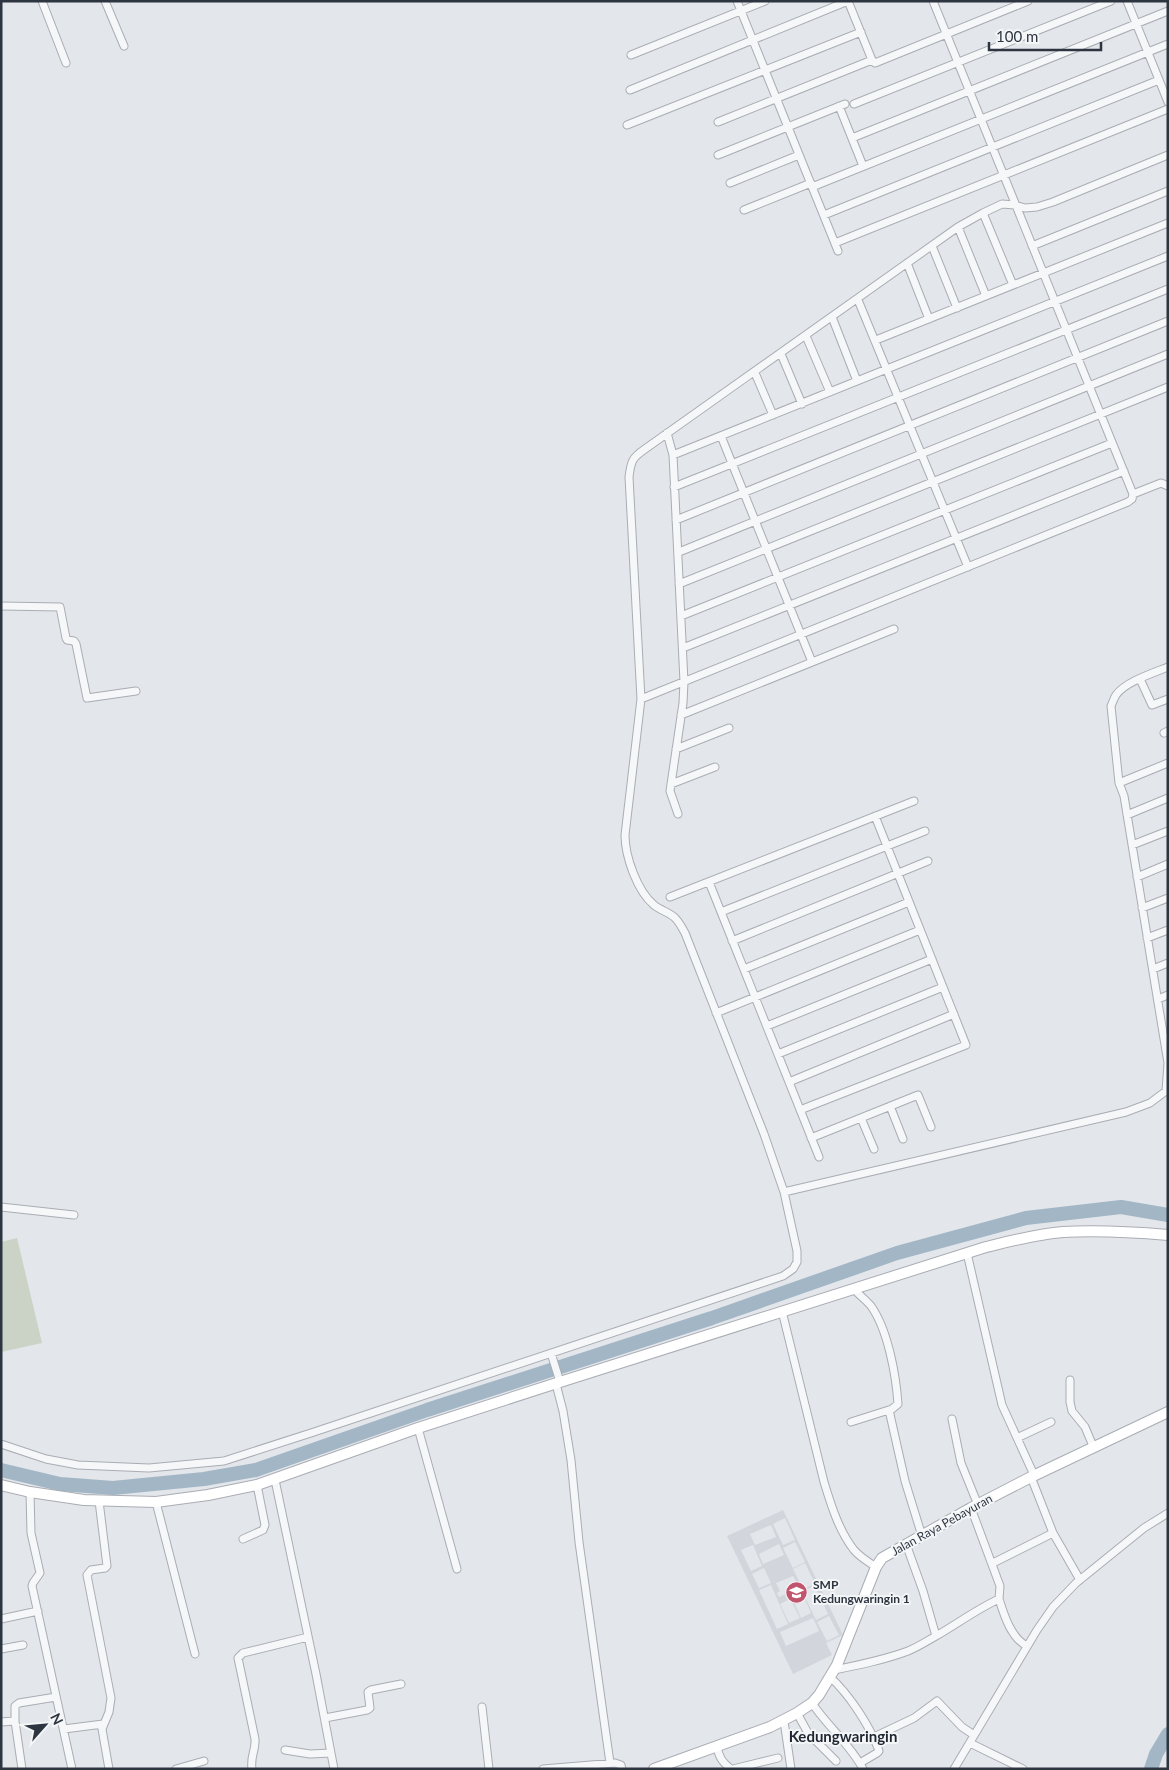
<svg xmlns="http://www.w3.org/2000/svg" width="1169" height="1770" viewBox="0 0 1169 1770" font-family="Lato,sans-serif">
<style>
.built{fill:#d2d6dc;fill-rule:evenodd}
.green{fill:#cad3c5}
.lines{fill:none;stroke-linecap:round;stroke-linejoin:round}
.river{stroke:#a2b6c6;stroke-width:14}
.street-casing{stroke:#a9adb4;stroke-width:9}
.secondary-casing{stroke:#a9adb4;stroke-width:12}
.street{stroke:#f6f7f8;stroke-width:7}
.secondary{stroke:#fff;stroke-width:10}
.labels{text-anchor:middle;stroke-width:4;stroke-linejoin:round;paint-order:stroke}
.street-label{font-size:12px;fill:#2d3541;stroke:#f3f5f7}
.poi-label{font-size:12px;font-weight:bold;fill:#2d3541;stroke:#f3f5f7;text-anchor:start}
.quarter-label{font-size:15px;font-weight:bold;fill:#1f2632;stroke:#f3f5f7}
</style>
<rect width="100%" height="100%" fill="#e3e6ea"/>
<path class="built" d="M783,1510L843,1635L826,1643L832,1655L793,1674L727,1536ZM785,1518L795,1540L783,1545L773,1524ZM771,1525L776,1537L755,1545L750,1534ZM795,1542L805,1562L793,1568L783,1548ZM779,1544L784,1555L763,1564L759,1554ZM753,1545L762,1566L751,1571L741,1550ZM805,1563L815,1584L803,1589L793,1569ZM764,1568L771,1583L759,1588L752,1574ZM793,1576L800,1588L779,1597L777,1593L780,1591L776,1583ZM771,1585L788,1624L777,1629L759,1590ZM815,1586L828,1614L816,1620L802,1591ZM802,1593L811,1613L801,1618L792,1598ZM790,1599L800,1618L789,1623L780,1604ZM829,1616L839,1635L827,1641L817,1622ZM813,1618L819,1631L786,1646L780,1632Z"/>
<path class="green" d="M17,1238L42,1343L1,1352V1242Z"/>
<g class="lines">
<path class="river" d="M1,1470L60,1484L113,1488L204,1479L256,1470L427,1410L712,1318L897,1253L1026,1218L1121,1207L1168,1215
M1151,1769L1156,1754L1168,1734"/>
<defs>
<path id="street" d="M42,1L66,63
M105,1L124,46
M737,1L838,251
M933,1L1133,494
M1127,1L1168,102
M631,55L765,1
M630,90L848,1L872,60L875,63L1028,1
M854,104L1111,1
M839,106L863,166
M718,122L872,60
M627,125L861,32
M852,138L1168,11
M718,155L845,104
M730,183L799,155
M812,187L1168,44
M744,210L811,183
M983,213L1013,285
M824,215L1159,80
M958,227L986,296
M835,243L1168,109
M932,246L957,308
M1032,246L1168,191
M907,263L929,319
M858,300L968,567
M832,317L857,381
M806,336L830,392
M876,340L1168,223
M781,354L802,404
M755,373L773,415
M667,433L673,455L684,682L683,703L670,791L678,814
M721,436L812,662
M673,455L1168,256
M674,487L1168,289
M676,520L1168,321
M679,552L1168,354
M679,584L1168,387
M1,606L60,607L66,638L67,640L74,641L76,644L87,698L136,691
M681,616L1112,443
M683,648L1124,471
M1140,679L1152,705L1168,699
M641,699L1128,502L1132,499L1133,494L1161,483L1168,486
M681,715L894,629
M1164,733L1168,731
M676,749L729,728
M1119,783L1111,706C1113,702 1114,698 1116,695C1125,682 1153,673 1168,667
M671,784L715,767
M1127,815L1168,798
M1132,845L1168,831
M1137,877L1168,864
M709,882L819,1157
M670,897L914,801
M1142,908L1168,898
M721,912L925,831
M1147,938L1168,930
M732,941L928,861
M744,969L909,902
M1153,969L1168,963
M1158,999L1168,995
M716,1013L920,930
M767,1026L932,959
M778,1054L943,987
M789,1082L954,1014
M890,1106L903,1139
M800,1110L966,1045L875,816
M861,1118L874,1149
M811,1138L918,1095L931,1127
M784,1192L1126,1112L1150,1103L1166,1091L1168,1063L1124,796L1119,783L1168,763
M1,1207L74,1215
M967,1253L1002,1405L1034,1475
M782,1311L824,1482C831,1505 839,1531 854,1550C860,1557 868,1562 876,1567
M551,1353L560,1382
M1070,1380V1402L1072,1411L1085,1427L1093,1446
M556,1384L563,1411L571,1460L579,1542L610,1763
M889,1410L905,1481L922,1536
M952,1419L961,1463L978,1505
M851,1422L892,1409L898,1404C896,1375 888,1330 871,1306C866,1300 859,1295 854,1289
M418,1428L457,1569
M1017,1438L1051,1422
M1,1444L46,1459L78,1465L149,1468L224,1461L314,1432L783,1276L793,1269L797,1262V1251L784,1192L764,1134L685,933C682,928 679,921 674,917C668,912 660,910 654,905C637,891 625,856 625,835L641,699L629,477C631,461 632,458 645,449L958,227L983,213L1002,204L1015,205L1025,208L1037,207L1053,202L1168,155
M1031,1477L1053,1533L1080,1580
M275,1480L316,1674L334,1769
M30,1492L31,1533L40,1573L33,1583L32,1586L72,1769
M99,1501L107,1566L105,1568L91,1570L87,1575L111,1698L109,1712L102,1729L109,1769
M156,1502L195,1654
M243,1539L263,1530L265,1525L257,1485
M906,1544L923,1591L936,1636C957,1624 977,1609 999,1599L1000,1586L971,1508
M993,1563L1053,1533
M999,1599C1004,1615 1011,1638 1027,1646
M1,1619L38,1611
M1,1649L23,1645
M834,1670C859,1665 884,1660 908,1651C918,1647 927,1641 936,1636
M830,1677C849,1694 869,1725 878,1748L879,1751L877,1753L860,1763
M812,1703C827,1726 850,1744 863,1769
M482,1707L489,1769
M797,1713L808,1733L836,1761
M325,1718L367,1710L370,1708L368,1692L371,1690L401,1684
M15,1721V1706L19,1703L56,1697
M784,1721L791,1769
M1,1722L15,1721L22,1769
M64,1729L103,1724
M874,1737L914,1718L937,1701L962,1727L974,1735
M970,1743L1023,1769
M717,1747C719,1757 722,1762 731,1769
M285,1750L310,1754L331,1753
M176,1769L204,1761
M252,1769C250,1755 256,1751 255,1739L238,1658L243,1653L308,1637
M543,1769L615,1763L621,1765L622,1769
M733,1769L778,1758
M954,1769L1037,1630L1053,1607L1076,1583L1144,1528L1168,1513"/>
<path id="secondary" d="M1,1485L30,1492L84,1500L156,1502L208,1495L257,1485L418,1428L560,1382L986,1247C1011,1241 1037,1234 1063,1232C1098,1230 1133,1232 1168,1235
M654,1769L770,1727L797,1713L812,1703L819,1695L837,1665L876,1567L882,1558L971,1508L1031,1477L1168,1412"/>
</defs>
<use href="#street" class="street-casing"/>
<use href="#secondary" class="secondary-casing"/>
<use href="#street" class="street"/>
<use href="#secondary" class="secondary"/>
</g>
<defs>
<symbol id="school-disc" viewBox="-11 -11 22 22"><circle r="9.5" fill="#c2556e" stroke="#f3f5f7"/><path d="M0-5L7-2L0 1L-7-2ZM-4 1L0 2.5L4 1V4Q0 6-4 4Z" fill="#fff"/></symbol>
</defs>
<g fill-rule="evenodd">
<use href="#school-disc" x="784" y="1580" width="25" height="25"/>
</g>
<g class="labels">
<g class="street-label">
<text transform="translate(942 1525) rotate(-29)" y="4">Jalan Raya Pebayuran</text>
</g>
<g class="poi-label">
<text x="813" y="1589">SMP<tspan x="813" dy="14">Kedungwaringin 1</tspan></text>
</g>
<g class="quarter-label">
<text x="843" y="1742">Kedungwaringin</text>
</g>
</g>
<rect width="1169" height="1770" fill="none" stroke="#2d3541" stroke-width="5"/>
<g transform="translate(45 1725) rotate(63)" stroke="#f3f5f7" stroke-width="4" paint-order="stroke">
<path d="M0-4L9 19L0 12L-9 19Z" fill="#2d3541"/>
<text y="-8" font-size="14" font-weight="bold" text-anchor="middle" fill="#2d3541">N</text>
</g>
<path d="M989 42v8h112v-8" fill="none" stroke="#2d3541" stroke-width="2.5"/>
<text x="996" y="42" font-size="15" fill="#2d3541" stroke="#f3f5f7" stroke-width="4" paint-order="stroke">100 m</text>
</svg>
